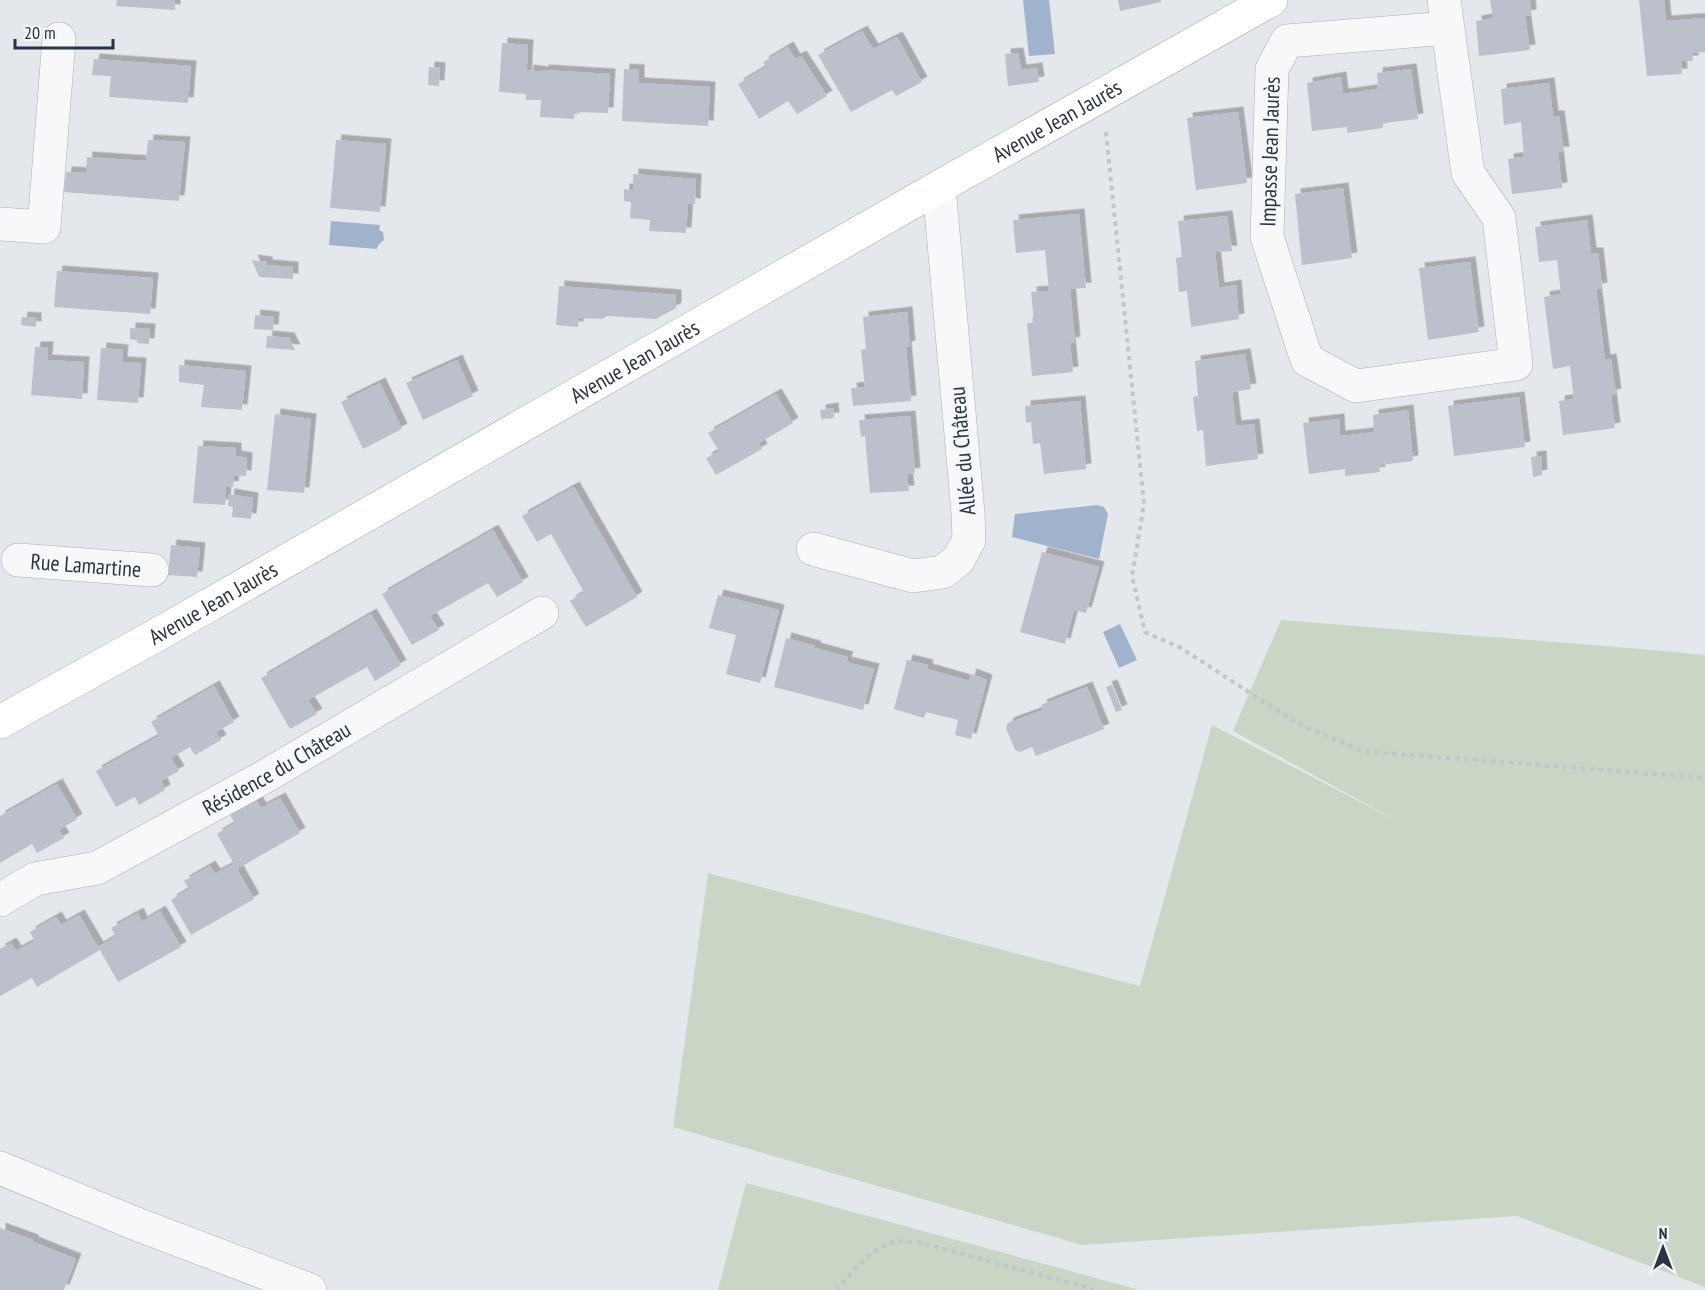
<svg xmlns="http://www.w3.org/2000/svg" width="1705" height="1290" viewBox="0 0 1705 1290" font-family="'PT Sans Narrow',sans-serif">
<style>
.green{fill:#c9d6c5}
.water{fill:#9fb4cc}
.building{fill:#bbc0ca;filter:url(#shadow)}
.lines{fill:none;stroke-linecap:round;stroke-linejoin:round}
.minor-casing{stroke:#a9aeb7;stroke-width:34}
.major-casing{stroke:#a3abb8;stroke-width:34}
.path{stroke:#c2c5cb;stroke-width:4;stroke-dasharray:4.5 4.5;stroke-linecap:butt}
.minor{stroke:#f7f8fa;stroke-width:33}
.major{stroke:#fff;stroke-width:33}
.labels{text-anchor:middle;stroke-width:4.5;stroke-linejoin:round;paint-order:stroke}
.street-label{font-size:22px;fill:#2b3445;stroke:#f4f6f9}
</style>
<defs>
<filter id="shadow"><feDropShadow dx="5.5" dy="-5.5" stdDeviation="0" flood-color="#0004"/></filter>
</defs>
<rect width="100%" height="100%" fill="#e4e7ec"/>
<path class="green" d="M1281,620L1630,648L1705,655V1287L1517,1216L1082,1245L673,1127L708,873L1140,986L1212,725L1403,824L1233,731Z
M746,1183L1140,1290H718Z"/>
<path class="water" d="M1023,0H1049L1055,54L1029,56Z
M331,221L380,225L379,230L383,232L384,240L378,245L377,249L329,245Z
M1097,505L1104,507L1108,514L1099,559L1012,537L1015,514Z
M1120,624L1137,660L1119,668L1103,632Z"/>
<path class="building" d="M117,0H175V10L116,6Z
M1118,0H1161V2L1120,11Z
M1490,0H1530L1531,15L1525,16L1530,50L1479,56L1476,21L1493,18Z
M1639,0H1664L1666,21L1705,18V52L1692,53L1693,61H1681L1682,74L1647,76Z
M862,31L873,49L897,37L922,82L896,96L892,90L851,112L818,55Z
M502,43L528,45L526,85L528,70L543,72V70L610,74L608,113L575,112L574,119L540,117L541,100H526V94L499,92Z
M788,47L795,59L801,56L827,96L797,114L788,101L759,119L738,84L766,67L763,62Z
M1018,53L1021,70L1037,68L1039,82L1008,86L1005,54Z
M94,59L191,66L188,103L109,97L111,76L92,75Z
M429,67L440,68L439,86L428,85Z
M624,69L639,70V83L710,87L708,126L622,121Z
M1411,69L1418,119L1383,123V128L1347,133V127L1312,131L1307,83L1341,77L1343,94L1378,89L1377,73Z
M1549,83L1553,116H1559L1564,152H1558L1562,188L1512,194L1508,159L1524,157L1521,122L1504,125L1501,89Z
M1238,112L1247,183L1196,190L1187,118Z
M148,140L185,142L179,201L64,192L66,172L86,173L87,157L146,161Z
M336,140L386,144L380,212L330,208Z
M633,174L696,179L695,204L688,203L686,233L649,231L650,220L630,218L631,202L624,201V189L633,190Z
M1343,188L1352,258L1302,265L1295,194Z
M1079,214L1086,288L1070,289L1075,342L1070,343L1073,372L1032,376L1027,323H1034L1031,292L1049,291L1045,250L1016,253L1013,220Z
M1227,216L1232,251L1215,252L1219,288L1236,285L1239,319L1191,327L1187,291L1179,292L1176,258L1182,257L1178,221Z
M1587,220L1591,253H1598L1602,288L1596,289L1605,360L1611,359L1616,394L1611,395L1615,428L1563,435L1559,401L1574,399L1572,383L1570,366L1553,369L1544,297L1561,294L1557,260L1539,262L1535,227Z
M252,260L267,262V265L293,267V279L259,277Z
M1470,262L1479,332L1428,340L1419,268Z
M57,271L153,278L150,314L54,307Z
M559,286L676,295V308L656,319L607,316L602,319L579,318L578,327L556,325Z
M907,312L910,346L906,347L911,401L853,406L851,388L865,387L861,350L866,349L863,317Z
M255,315L274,317L273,330L254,329Z
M22,317L36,318V327L21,325Z
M130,328L150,329L149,344L137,343V340L130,339Z
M267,336L289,338L295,350L266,348Z
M35,347H48L47,360L84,362L82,399L31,395Z
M101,348L123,350L122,362L141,363L138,403L97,400Z
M1245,354L1251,389L1232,392L1236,426L1254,424L1258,459L1206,466L1203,430L1197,431L1193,397L1198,396L1195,361Z
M457,360L473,396L423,420L406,383Z
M179,365L246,371L242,410L201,407L204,385L179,382Z
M380,383L402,429L363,449L341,402Z
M776,394L793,423L759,443L762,449L716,475L706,458L719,451L708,433Z
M1519,397L1525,447L1454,456L1448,406Z
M1080,401L1086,469L1044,474L1040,443L1033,444L1031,422L1026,423L1025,406Z
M833,408L834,418L821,419L820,410Z
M1408,410L1413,461L1379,465L1380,472L1364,474L1345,476V469L1309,474L1303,423L1339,419L1340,436L1359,434L1374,432L1373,415Z
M275,414L311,419L304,493L267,490Z
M910,416L915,473L907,474L909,491L870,493L865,436L861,437L859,420Z
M198,446L236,448V456L247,458L246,476L234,475L233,487L226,486L225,505L193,503Z
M1541,456L1542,475L1533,477L1531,457Z
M574,487L637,597L586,627L570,601L584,592L551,534L537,542L522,516Z
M229,494L253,498L251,519L232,517L233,507L228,506Z
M493,530L523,582L497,597L488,583L430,616L439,630L412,645L382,594Z
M171,545L200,548L197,577L168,575Z
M1042,552L1099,567L1086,613L1074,610L1065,644L1020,632Z
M718,595L779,610L760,683L726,674L736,635L709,628Z
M371,614L401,665L375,681L367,667L308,700L317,714L290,729L261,678Z
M786,638L815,646V648L848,657L846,662L874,669L863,710L774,687Z
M907,660L928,665L927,669L969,681L971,674L987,680L971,739L955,735L958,720L926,712L924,718L894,709Z
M1112,685L1122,710L1116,712L1106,687Z
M214,686L234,722L216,732L221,740L195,755L190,747L171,758L179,771L161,781L165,790L139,805L135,797L116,807L96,771L159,736L151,722Z
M1087,687L1104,729L1036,756L1032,747L1020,752L1015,750L1006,728L1008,723L1043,710L1041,705Z
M57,784L77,819L59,830L64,838L37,853L32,844L0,863V816Z
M280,798L300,833L237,869L254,899L191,935L171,900L189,889L184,881L210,866L215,874L234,864L217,834L235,823L230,815L256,800L261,808Z
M160,911L181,947L118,982L100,950L37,987L32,978L0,996V949L11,943L16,951L35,941L30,932L56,917L61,925L79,915L98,947L116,936L111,928L138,913L142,922Z
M0,1228L33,1240V1242L76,1259L64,1290H0Z"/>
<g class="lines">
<defs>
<g id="minor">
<path id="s1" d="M1444,0L1468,173L1499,218L1516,364L1356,386L1307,360L1267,237L1272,69L1287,41L1448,28"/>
<path d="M0,224L44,227L59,39"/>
<path d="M813,549L913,576L943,572L958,560L969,540L968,513L939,187"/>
<path id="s2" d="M18,560L152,570"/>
<path id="s3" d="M0,900L35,879L97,868L264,777L542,613"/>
<path d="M0,1168L134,1223L310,1290"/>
</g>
<g id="major">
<path id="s4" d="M0,722L162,632L939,187L1271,0"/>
</g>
</defs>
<use href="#minor" class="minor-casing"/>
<use href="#major" class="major-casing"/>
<path class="path" d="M1106,132L1144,504L1132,576L1145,632L1181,648L1295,722L1362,751L1705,778
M836,1290C854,1271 874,1242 903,1241C909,1241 916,1243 922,1243L1096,1290"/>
<use href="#minor" class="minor"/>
<use href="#major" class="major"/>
</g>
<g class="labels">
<g class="street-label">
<text dy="8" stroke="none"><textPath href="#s4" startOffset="1216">Avenue Jean Jaurès</textPath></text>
<text dy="8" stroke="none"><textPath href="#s1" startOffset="808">Impasse Jean Jaurès</textPath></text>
<text dy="8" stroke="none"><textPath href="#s4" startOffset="730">Avenue Jean Jaurès</textPath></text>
<text transform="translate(962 451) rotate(-95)" y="8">Allée du Château</text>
<text dy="8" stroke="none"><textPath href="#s2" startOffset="68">Rue Lamartine</textPath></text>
<text dy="8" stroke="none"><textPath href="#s4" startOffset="244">Avenue Jean Jaurès</textPath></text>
<text dy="8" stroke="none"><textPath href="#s3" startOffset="309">Résidence du Château</textPath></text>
</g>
</g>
<g transform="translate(1663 1248)" stroke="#f4f6f9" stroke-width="4.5" paint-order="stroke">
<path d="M0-4.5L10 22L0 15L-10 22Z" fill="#2b3445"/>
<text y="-9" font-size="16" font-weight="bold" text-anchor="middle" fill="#2b3445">N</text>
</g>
<path d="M15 39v9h98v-9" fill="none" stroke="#2b3445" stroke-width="3"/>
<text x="24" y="39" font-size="18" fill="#2b3445" stroke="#f4f6f9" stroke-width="4.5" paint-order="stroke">20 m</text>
</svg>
